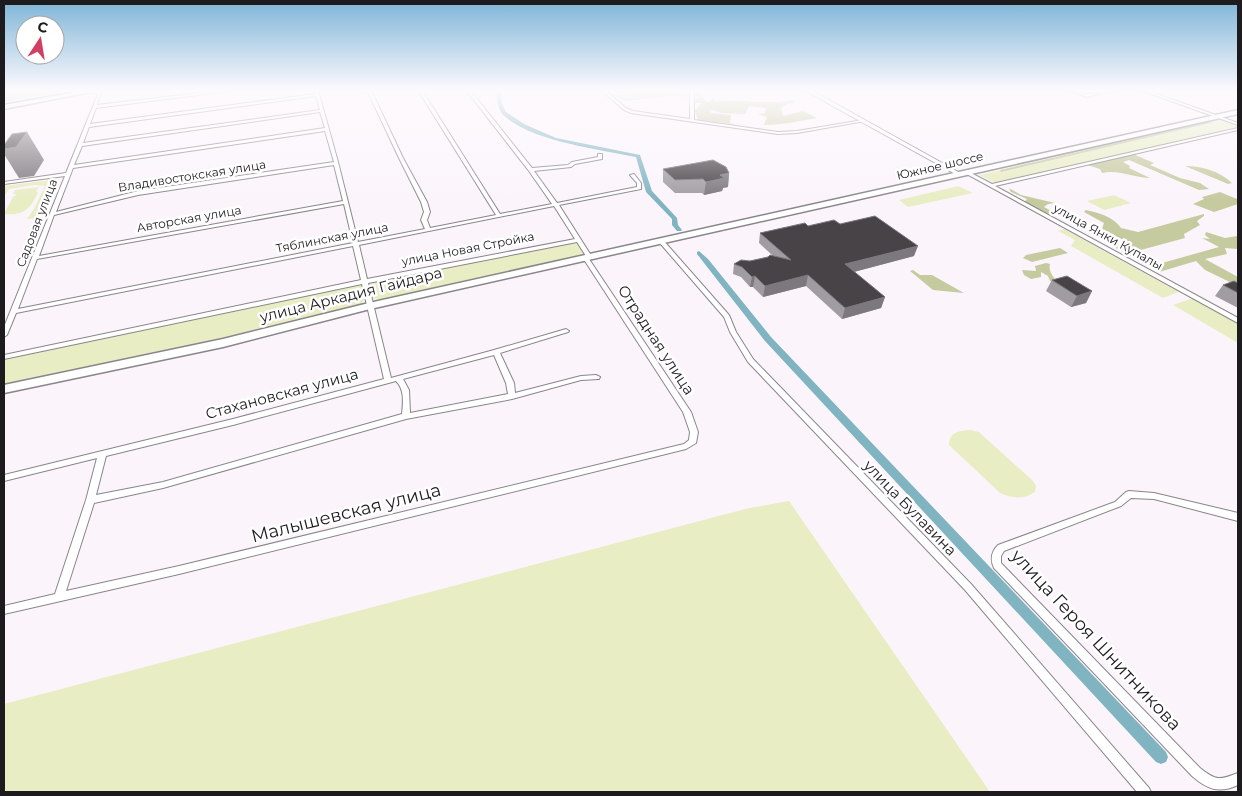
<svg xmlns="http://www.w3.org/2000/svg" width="1242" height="796" viewBox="0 0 1242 796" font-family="Montserrat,sans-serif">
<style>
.green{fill:#e8edc3}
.forest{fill:#c5ca9f}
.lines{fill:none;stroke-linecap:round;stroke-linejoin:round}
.canal{fill:#7fb4c0;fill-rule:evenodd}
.minor-casing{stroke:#8a858a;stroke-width:2}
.tertiary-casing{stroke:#8a858a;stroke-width:2}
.secondary-casing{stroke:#8a858a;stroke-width:3}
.primary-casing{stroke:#8a858a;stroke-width:3}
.minor{fill:#fff;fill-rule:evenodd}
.tertiary{fill:#fff;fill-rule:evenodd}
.secondary{fill:#fff;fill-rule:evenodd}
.primary{fill:#fff;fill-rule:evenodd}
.tram{stroke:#696569;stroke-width:1}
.wall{fill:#a19ca1}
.shaded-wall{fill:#7d787d}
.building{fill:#474347;stroke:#7d787d}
.labels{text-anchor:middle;stroke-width:5;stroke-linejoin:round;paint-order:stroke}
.far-street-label{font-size:12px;fill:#1d1b1d;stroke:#fff}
.street-label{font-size:15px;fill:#1d1b1d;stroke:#fff}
.near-street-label{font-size:18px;fill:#1d1b1d;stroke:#fff}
</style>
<rect width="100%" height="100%" fill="#fbf5fb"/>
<path class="green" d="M1220,119L1238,127L995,183L979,175L1000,170L1002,172L1211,123V121Z
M50,180H55L35,218L27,219L34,209L45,186L35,185L9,189L4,197V186Z
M958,186L973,193L908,207L899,200Z
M39,187L36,191L38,193C30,209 24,216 4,214L13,197L17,194H13L15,190Z
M1114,195L1131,203L1104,210L1087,201Z
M1064,229L1179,292L1163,298L1071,246L1075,240L1058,231Z
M576,242L583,251V255L380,300L372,298L368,283L370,281Z
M354,284L362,285L365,297L362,304L355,306L241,334L4,384V358Z
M1193,298L1238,324V343L1173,305Z
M971,430L979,432L1033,481L1036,486L1035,492C1023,500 1012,498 1000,493L949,445C949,431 960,431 971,430Z
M789,501L990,792H4V704L749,508Z"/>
<path class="forest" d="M8,90H71L4,102V91Z
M636,90H673L670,91V93L689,94L684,97L669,96L625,101L614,95H628L626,92Z
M696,90H701L704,100L708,102L714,98L715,101C724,102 731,100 740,101C759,102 774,103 793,100L795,103L787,104L781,108L783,116L803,111L817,118C799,121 782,125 764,125L767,117L758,114L767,113H765L766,108L749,106L745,114L721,113L709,109L711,113L731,115L730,123L741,125L698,120L695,111L701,103H694L697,98L695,95Z
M1211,121V123L1001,172L1000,170Z
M1133,154L1154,163L1150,165L1180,178L1200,183L1209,189L1199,190L1129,160L1123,162L1130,166L1129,168L1150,178C1134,178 1119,169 1102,173L1100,169L1087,165Z
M1185,166C1202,166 1219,171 1232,183L1228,184Z
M1009,188L1021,195L1055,203L1048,204L1044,207L1055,213L1046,214L1024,203L1027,199L1011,192Z
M1220,192L1237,199L1238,204L1214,212L1193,204L1204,199L1202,197Z
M1086,210C1099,213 1114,217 1121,228L1138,232L1204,214V216L1197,221L1200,225L1184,234L1185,238L1137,251L1135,255L1155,265L1219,247L1202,238L1210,239L1205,235L1206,232L1225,238L1237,236L1238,249L1225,248L1227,254L1205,259L1238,277V286L1205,270L1196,261L1159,272L1112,246L1123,247L1131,244L1102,229L1104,223L1084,212Z
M1060,248L1068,253L1032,262L1023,258L1026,255Z
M1046,263L1050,264C1048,273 1055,279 1061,286L1050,281L1048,276L1041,272V277L1031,279L1024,275L1022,270L1036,271L1035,266Z
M913,270L920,275H932L964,293L933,290L910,271Z"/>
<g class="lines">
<path class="canal" d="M500,90H504L501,93V102L506,112L524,124L556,138L640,155L652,191L677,218L678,225L682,230L681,231H677L672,225V219L646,192L636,157C598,149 531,141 503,115C498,109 497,100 497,93Z
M699,251L708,259L771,337L1166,752L1168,757L1166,762L1161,764L1156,762L765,341L697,254V252Z"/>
<defs>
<path id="minor" d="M226,90H237L96,108L90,124L315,94L314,90H318L338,162L358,242L425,229L421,220L424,212L421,202L399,158L367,90H371L403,158L427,202L430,212L427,220L430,228L496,215L418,90H422L500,214L552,204L529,171L466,90H470L532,168L568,165L572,162L598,157V154H602V159L575,164L571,167L534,171L557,203L637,187V183L630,175L634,174L641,183V189L559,205L592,257L589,259L691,412L698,432L696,443L686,449L179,574L4,614V606L55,594L86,500L97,458L4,481V475L233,419L384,379L362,284L4,359V355L361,280L353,246L16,313L7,335L4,337V327L65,176L4,184V182L66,173L98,94L96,93H86V91H97L101,93L97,105ZM316,96L320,110L83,143L89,127ZM320,112L325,128L74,165L82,146ZM325,131L334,162L138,191L56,212L73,168ZM334,165L343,201L39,256L54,215L138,195ZM344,204L353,243L18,309L37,259ZM554,206L575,239L367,279L359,245ZM577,242L586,256L583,258L683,412L690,432L689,440L684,444L179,566L66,591L94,503L163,488L406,419L512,399L581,380L599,379L600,377L596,375L581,376L515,393L514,383L500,353L568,332L569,331L566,329L494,350L391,378L368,283ZM494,355L506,383L508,394L410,413L409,390L403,379ZM396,381C405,390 403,403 402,414L163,482L96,495L106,456L233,425Z
M601,90H605L626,108L633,111L690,119V90H694V120L778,132L797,131L863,120L865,121L797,133L778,134L631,113L624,110Z
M1068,90C1075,90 1082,95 1088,94C1099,94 1108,90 1118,90L1086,97Z
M1140,90H1146L1238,123V125Z
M1238,128V130L995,186L1238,318V323L965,173L969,172L992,184Z
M661,239L663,240L729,315L736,332L753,359L971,584L1149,788L1151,792H1137L965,590L748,362L730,332L724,317L659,242L658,241Z
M1129,491L1154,493L1238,513V521L1154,499L1131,498L1121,506L1004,551L1001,556V563L1200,768C1216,781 1220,780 1238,773V785C1219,794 1207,789 1192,776L994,568C990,559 991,552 998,545L1115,502L1126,492Z"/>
<path id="tertiary" d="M804,90H811L962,174L957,175Z"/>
<path id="secondary" d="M89,90H101L4,109V105Z"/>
<path id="primary" d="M1238,110V114L370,309L223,347L4,393V385L223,339L369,303Z"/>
</defs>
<use href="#minor" class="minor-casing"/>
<use href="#tertiary" class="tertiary-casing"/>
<use href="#secondary" class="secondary-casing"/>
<use href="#primary" class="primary-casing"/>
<use href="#minor" class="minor"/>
<use href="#tertiary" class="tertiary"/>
<use href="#secondary" class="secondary"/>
<use href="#primary" class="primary"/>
<path class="tram" d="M4,104L80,90"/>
</g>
<path class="wall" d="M663,169L729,173L728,187L723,188L722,191L704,195L702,193H675L663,182Z
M840,224L914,256L854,272L885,297L881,308L842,319L806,286L763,297L753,287H750L741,277L733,274L734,264L768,257L772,255L759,243L760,233L808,226Z
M1052,280L1092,291L1086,303L1071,307L1046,291Z
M1238,283V308L1215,296L1223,285Z"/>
<path class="shaded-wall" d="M27,132L44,160L34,176L19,178L4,154V149Z
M729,173L728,187L723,188L722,191L704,195L706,182L720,175Z
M918,246L914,256L842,275L845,264Z
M808,275L806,286L763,297L765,286Z
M755,276L753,287H750L752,277Z
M1092,291L1086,303L1071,307L1077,296Z
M885,297L881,308L842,319L845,308Z"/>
<path class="building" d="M27,132L16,147L4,149V145L12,134Z
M713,160L726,167L729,173L720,175L724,178L706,182L703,179L675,180L663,169Z
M875,216L918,246L845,264L885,297L845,308L808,275L765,286L755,276L752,277L742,267L734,264L741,260L750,261L768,257L770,255L791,260L760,233L805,223L808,226L834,220L840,224Z
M1067,276L1092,291L1077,296L1052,280Z
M1234,281L1238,283V293L1223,285Z"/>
<linearGradient id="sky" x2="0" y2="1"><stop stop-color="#7eb4d8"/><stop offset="0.45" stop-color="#fdfafd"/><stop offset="1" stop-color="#fdfafd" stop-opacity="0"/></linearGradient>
<rect width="1242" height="201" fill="url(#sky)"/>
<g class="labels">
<g class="far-street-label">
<text transform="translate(940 166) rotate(-13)" y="4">Южное шоссе</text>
<text transform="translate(192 176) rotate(-9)" y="4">Владивостокская улица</text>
<text transform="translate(189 219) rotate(-10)" y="4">Авторская улица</text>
<text transform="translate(37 223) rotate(-69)" y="4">Садовая улица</text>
<text transform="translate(1108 237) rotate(29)" y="4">улица Янки Купалы</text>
<text transform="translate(332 238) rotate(-11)" y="4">Тяблинская улица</text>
<text transform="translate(468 249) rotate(-11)" y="4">улица Новая Стройка</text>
</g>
<g class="street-label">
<text transform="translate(351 295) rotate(-14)" y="5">улица Аркадия Гайдара</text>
<text transform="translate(656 340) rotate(57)" y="5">Отрадная улица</text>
<text transform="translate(282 394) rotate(-15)" y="5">Стахановская улица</text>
<text transform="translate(910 508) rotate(46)" y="5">улица Булавина</text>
</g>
<g class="near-street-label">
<text transform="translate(346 513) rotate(-14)" y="6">Малышевская улица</text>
<text transform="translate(1096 640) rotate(47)" y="6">улица Героя Шнитникова</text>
</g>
</g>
<rect width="1242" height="796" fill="none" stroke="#1d1b1d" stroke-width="10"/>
<g transform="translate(40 40) rotate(12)"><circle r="24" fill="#ffffff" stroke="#a5a4a5"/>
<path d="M0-4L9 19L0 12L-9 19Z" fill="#cf4064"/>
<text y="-8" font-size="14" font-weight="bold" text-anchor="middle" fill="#1d1b1d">С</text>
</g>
</svg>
